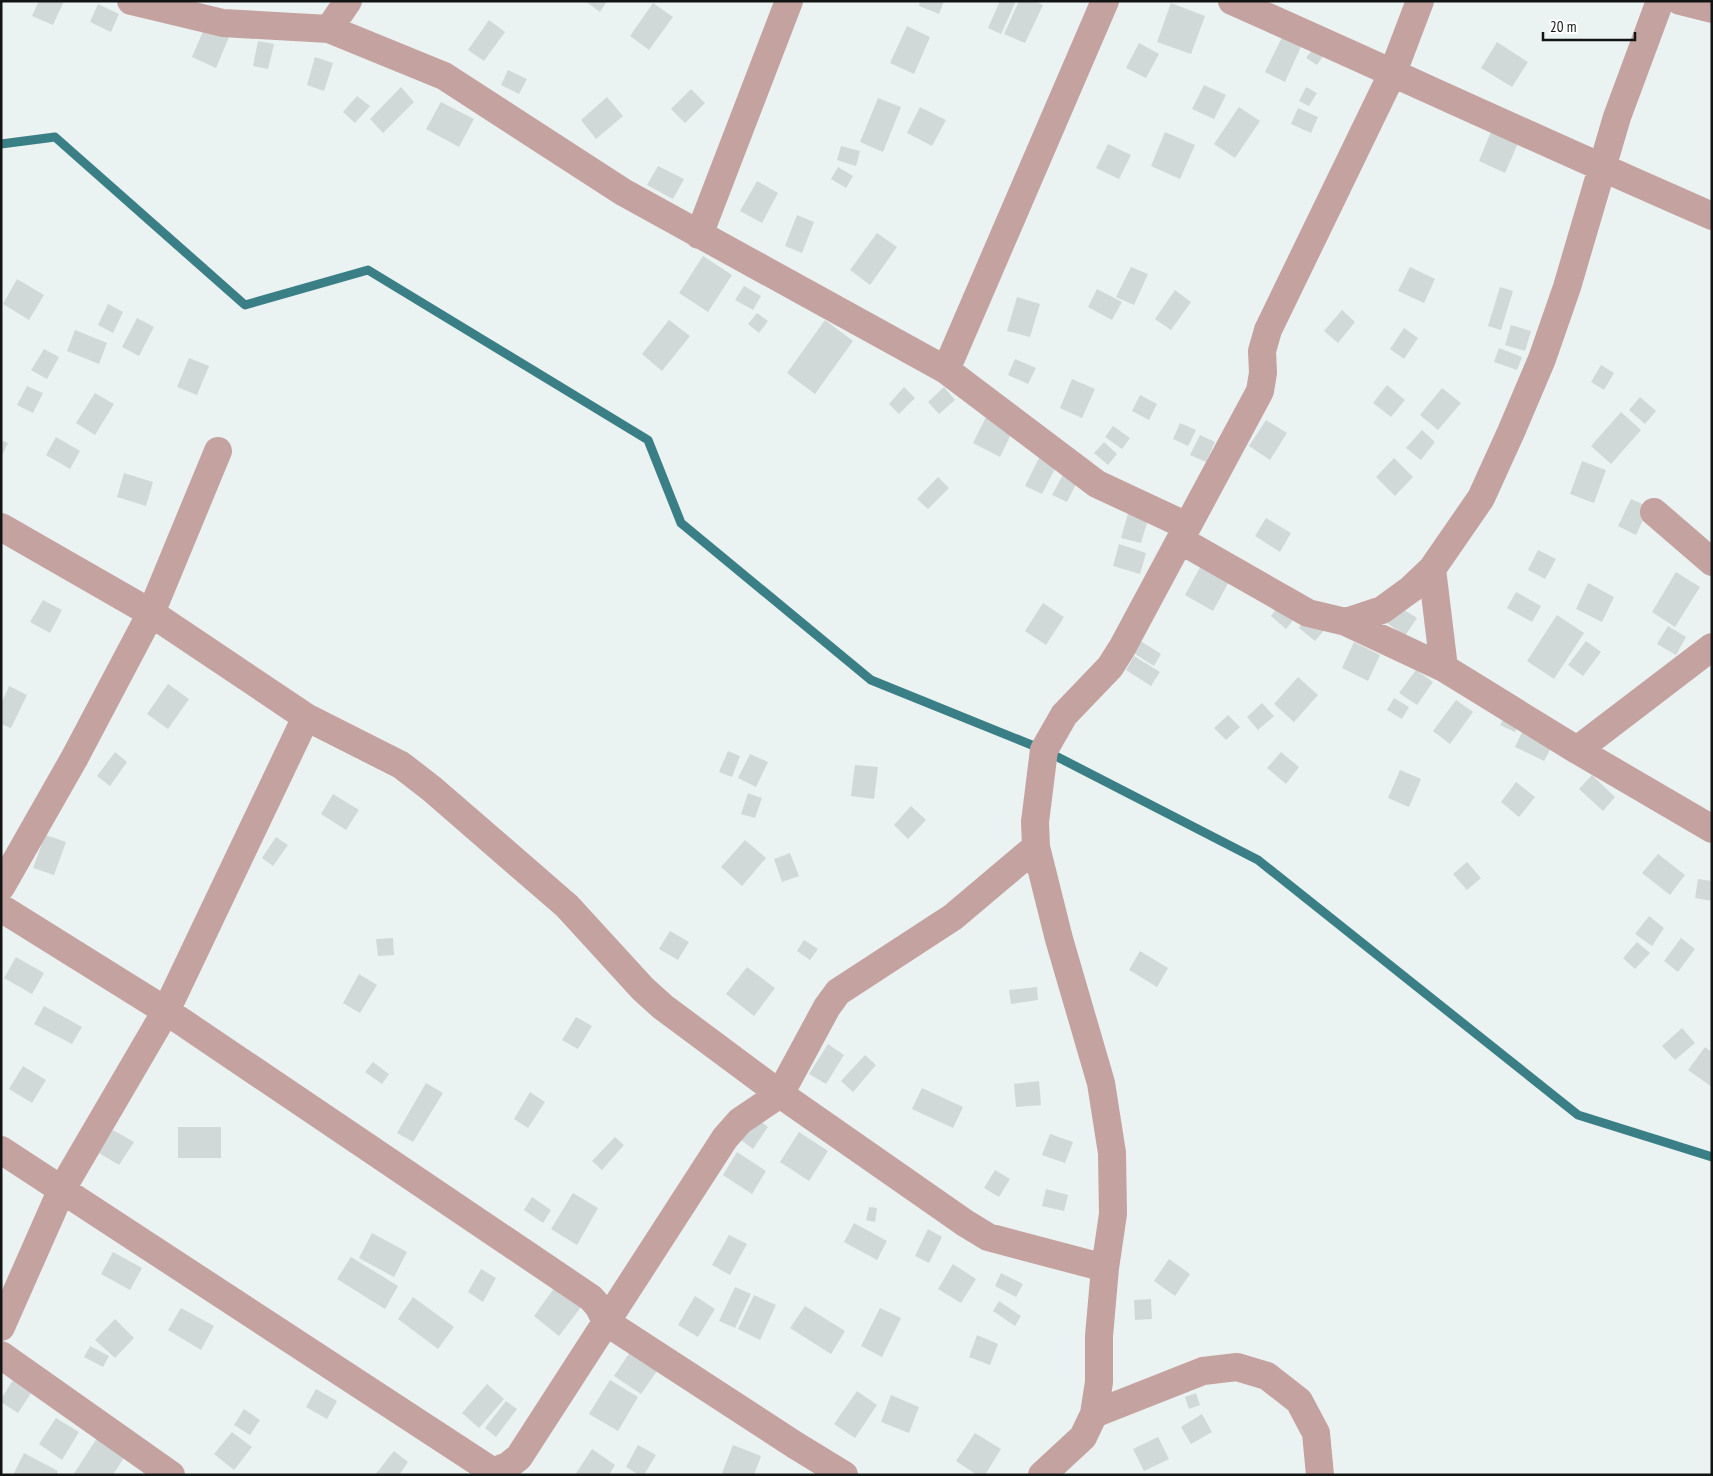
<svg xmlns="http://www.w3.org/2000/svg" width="1713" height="1476" viewBox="0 0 1713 1476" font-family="'PT Sans Narrow',sans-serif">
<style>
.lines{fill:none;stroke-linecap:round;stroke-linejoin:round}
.stream{stroke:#3b7f86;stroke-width:9}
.building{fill:#d1d8d8}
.minor{stroke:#c4a29f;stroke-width:28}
</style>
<rect width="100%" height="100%" fill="#ebf2f2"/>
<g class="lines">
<path class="stream" d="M1,144L55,137L245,305L368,270L648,440L681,523L871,680L1044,750L1258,860L1578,1115L1712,1157"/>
</g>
<path class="building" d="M39,1H64L53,25L32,16Z
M585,1H607L600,12Z
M920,1H944L939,14L919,6Z
M1000,1H1016L1001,34L988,28Z
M1019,1H1035L1043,5L1025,43L1004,34Z
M653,3L673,17L649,50L630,36Z
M1171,3L1205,16L1191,54L1157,42Z
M98,4L119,14L111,32L90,22Z
M489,20L505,32L484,61L468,50Z
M907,26L930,37L914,74L890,63Z
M205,27L229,37L216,68L192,57Z
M1285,31L1304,40L1285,82L1265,72Z
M258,41L274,44L268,69L253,66Z
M1497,42L1528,62L1512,87L1481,68Z
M1139,43L1159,54L1146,78L1126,68Z
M1317,44L1326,52L1317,65L1306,58Z
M315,57L333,63L324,91L307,85Z
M508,70L527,79L519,94L501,85Z
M1204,85L1226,95L1214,119L1192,109Z
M401,87L414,102L383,133L370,119Z
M1306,87L1317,93L1309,106L1299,101Z
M691,89L705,103L685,123L671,109Z
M357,96L370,106L355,123L343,112Z
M607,97L623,116L596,139L581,120Z
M878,98L901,107L883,152L860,142Z
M441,102L474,119L459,147L426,129Z
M920,107L946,120L932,146L907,133Z
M1239,107L1260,121L1235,158L1214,144Z
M1298,108L1318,117L1311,133L1291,124Z
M1495,122L1522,134L1505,173L1479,161Z
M1165,132L1195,145L1180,179L1151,166Z
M1108,144L1131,155L1119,179L1096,168Z
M841,146L860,151L856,166L837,160Z
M658,166L684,179L673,199L647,185Z
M838,167L853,176L846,188L831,179Z
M757,181L778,193L762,223L740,211Z
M797,215L814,222L802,253L785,246Z
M877,233L897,247L870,285L850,270Z
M703,256L732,275L708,312L679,293Z
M1131,267L1148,274L1134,305L1116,297Z
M1410,267L1435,279L1424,303L1398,291Z
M17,279L44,295L29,320L3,304Z
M744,286L761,296L753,310L735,300Z
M1500,287L1513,291L1501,330L1488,326Z
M1097,289L1122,302L1112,320L1088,307Z
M1175,290L1191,302L1171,330L1155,319Z
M1017,297L1040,304L1030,337L1007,331Z
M108,304L123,312L113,333L98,325Z
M1342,310L1355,322L1338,343L1324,331Z
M757,313L768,321L759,333L748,324Z
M137,318L154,327L139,356L122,347Z
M669,320L690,336L662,371L642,354Z
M825,320L853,341L815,394L787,373Z
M1511,325L1531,331L1525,351L1505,345Z
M1404,328L1418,338L1404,359L1390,349Z
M75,330L107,343L99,364L67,351Z
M1499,348L1522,357L1517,370L1494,362Z
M44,349L59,357L47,379L31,370Z
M189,358L209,366L197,395L177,387Z
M1015,359L1036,368L1028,384L1008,375Z
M1601,365L1614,373L1604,390L1591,382Z
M1072,379L1095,389L1082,418L1060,408Z
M1387,385L1405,400L1391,417L1373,403Z
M27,386L43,393L33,413L17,405Z
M904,387L915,398L899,414L889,404Z
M944,387L955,400L939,414L928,402Z
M1442,388L1461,403L1438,430L1420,415Z
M95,393L114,404L95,435L76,423Z
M1140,395L1157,404L1149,420L1132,411Z
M1640,397L1656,411L1645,424L1629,410Z
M1621,412L1641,430L1611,464L1591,446Z
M988,413L1015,426L1000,457L973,443Z
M1266,420L1287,433L1270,460L1249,446Z
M1180,423L1196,430L1188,446L1173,439Z
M1113,426L1130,438L1122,449L1105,437Z
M1422,430L1435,442L1421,460L1406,448Z
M1200,435L1215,442L1206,462L1190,455Z
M56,437L80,451L70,469L46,455Z
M1,440L8,443L1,457Z
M1104,442L1117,454L1108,465L1094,453Z
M1042,452L1059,461L1042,494L1025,486Z
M1394,458L1413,477L1395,496L1376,477Z
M1582,461L1606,470L1594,503L1570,494Z
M1065,471L1079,478L1067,502L1052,495Z
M124,473L153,482L146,506L117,497Z
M938,477L949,488L928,509L917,499Z
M1631,499L1649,507L1636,535L1618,526Z
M1129,510L1149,516L1141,543L1121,538Z
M1266,518L1291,533L1280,552L1255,536Z
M1119,544L1146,553L1140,574L1113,566Z
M1538,550L1556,559L1545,579L1528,570Z
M1203,562L1231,578L1213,611L1185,595Z
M1676,572L1700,587L1675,627L1652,612Z
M1588,583L1614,597L1602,622L1576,609Z
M1516,592L1541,606L1532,622L1507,608Z
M43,600L62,610L50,633L30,622Z
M1282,601L1298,614L1286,629L1271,616Z
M1043,603L1064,617L1046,645L1025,631Z
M1398,606L1417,618L1405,636L1387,623Z
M1557,615L1584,633L1554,679L1527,661Z
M1308,616L1325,629L1315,641L1299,628Z
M1668,626L1686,637L1676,655L1657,644Z
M1139,640L1161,654L1154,666L1132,652Z
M1586,641L1601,652L1583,676L1568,665Z
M1354,642L1380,655L1368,681L1342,668Z
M1134,656L1160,672L1151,686L1126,670Z
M1416,670L1433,682L1417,705L1399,693Z
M1298,677L1318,695L1294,722L1274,704Z
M168,684L189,699L168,729L147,714Z
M9,686L27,695L11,728L1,724V704Z
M1394,698L1409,707L1402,719L1387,710Z
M1456,700L1473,712L1450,744L1433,731Z
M1262,703L1274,716L1258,730L1247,717Z
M1507,712L1521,720L1515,732L1500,725Z
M1228,715L1240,727L1226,740L1214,728Z
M1524,728L1554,742L1544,761L1515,747Z
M728,751L740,756L732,777L719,772Z
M115,752L127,762L110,786L97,776Z
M1281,752L1299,767L1286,784L1267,768Z
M750,754L768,762L756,787L738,778Z
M855,765L878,767L874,799L851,796Z
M1400,770L1421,779L1409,807L1388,798Z
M1592,775L1615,797L1603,811L1579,789Z
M1516,782L1535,797L1519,817L1501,802Z
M748,793L762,798L755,818L741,814Z
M333,794L359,810L346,830L321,814Z
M911,806L926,820L908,839L894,825Z
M45,835L66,842L54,875L33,868Z
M276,837L288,845L273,866L262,858Z
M745,840L766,858L742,886L721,867Z
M790,853L799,876L782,882L774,859Z
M1658,854L1685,875L1670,895L1642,873Z
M1467,862L1481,878L1467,890L1453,874Z
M1698,879L1712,881V901L1695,898Z
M1649,916L1664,928L1652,946L1635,934Z
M670,931L689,942L678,960L659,949Z
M393,938L394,955L378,956L376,939Z
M1681,938L1695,949L1678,972L1664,961Z
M804,940L818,949L810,960L797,951Z
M1637,942L1650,953L1635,969L1623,958Z
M1140,951L1168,968L1157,987L1129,970Z
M16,957L44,973L32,994L4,978Z
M747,967L775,988L754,1016L726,994Z
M359,974L377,985L360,1013L343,1003Z
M1037,987L1038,1000L1011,1004L1009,990Z
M44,1006L82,1027L72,1044L34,1024Z
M576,1017L592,1026L578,1049L562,1040Z
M1682,1028L1695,1043L1675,1060L1662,1046Z
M828,1044L844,1055L826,1084L809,1074Z
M1705,1047L1712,1052V1087L1688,1070Z
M865,1055L876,1065L853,1092L841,1081Z
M373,1062L389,1074L382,1084L365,1072Z
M23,1066L46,1080L32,1103L9,1089Z
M1039,1081L1041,1105L1016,1107L1014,1084Z
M426,1083L443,1093L413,1142L397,1133Z
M922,1088L963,1107L953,1128L912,1109Z
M530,1092L545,1102L528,1128L514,1119Z
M753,1115L768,1127L753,1149L737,1137Z
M178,1127H221V1158H178Z
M113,1130L134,1142L119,1165L99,1153Z
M799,1132L828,1151L809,1181L780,1162Z
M1050,1134L1073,1142L1065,1163L1042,1155Z
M615,1137L624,1145L602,1170L592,1161Z
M737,1152L766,1171L752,1194L723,1175Z
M995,1170L1010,1179L999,1197L984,1188Z
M1046,1189L1068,1195L1064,1211L1042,1206Z
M573,1193L598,1208L577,1245L551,1229Z
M532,1197L551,1210L543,1223L524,1210Z
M869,1207L877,1208L875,1222L866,1220Z
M854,1223L887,1241L877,1260L844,1242Z
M928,1229L942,1237L929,1263L915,1256Z
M372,1233L407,1252L394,1277L359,1258Z
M729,1235L747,1244L730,1275L712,1265Z
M113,1252L142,1268L130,1290L101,1274Z
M351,1257L398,1286L385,1309L337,1279Z
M1169,1259L1190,1274L1175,1296L1154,1281Z
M953,1264L976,1279L961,1303L938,1289Z
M481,1269L496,1278L483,1302L468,1292Z
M1001,1273L1023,1284L1016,1297L995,1286Z
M555,1287L581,1307L559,1336L534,1316Z
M735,1287L751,1294L735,1328L719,1321Z
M754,1295L776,1305L760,1340L738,1329Z
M695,1296L715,1309L698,1337L678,1325Z
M413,1297L454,1327L438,1349L398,1319Z
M1151,1299L1152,1319L1135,1320L1134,1300Z
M999,1301L1021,1316L1015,1326L993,1311Z
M805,1306L845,1331L831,1354L790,1328Z
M181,1308L214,1326L201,1350L168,1330Z
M880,1308L901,1318L882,1357L861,1346Z
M115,1319L134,1338L115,1358L95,1340Z
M977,1335L998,1344L990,1365L969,1357Z
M90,1346L109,1356L103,1367L84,1357Z
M630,1352L657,1371L641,1394L614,1376Z
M15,1377L33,1390L18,1413L1,1402V1399Z
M610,1380L638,1397L618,1431L589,1414Z
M487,1384L504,1399L479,1428L462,1413Z
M316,1389L337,1401L327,1419L306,1407Z
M857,1391L877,1405L855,1438L834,1424Z
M1196,1393L1200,1405L1189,1409L1185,1397Z
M891,1395L919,1407L909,1433L881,1422Z
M506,1401L517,1409L496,1437L485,1428Z
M244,1409L260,1420L250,1435L234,1425Z
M1202,1414L1212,1432L1191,1444L1181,1427Z
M56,1418L79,1432L62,1460L39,1444Z
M232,1432L252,1447L234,1470L214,1454Z
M975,1433L1001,1449L985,1475H977L956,1461Z
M1158,1437L1169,1459L1144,1471L1133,1449Z
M97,1438L125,1456L113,1475H73Z
M638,1445L656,1455L644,1475H639L626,1467Z
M733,1445L761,1456L754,1475H726L722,1473Z
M592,1449L615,1465L609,1475H575Z
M394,1451L408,1462L399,1475H375Z
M24,1453L58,1471L56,1475H13Z"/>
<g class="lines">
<path class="minor" d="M131,1L223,23L329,29L444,76L623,192L946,370L1097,484L1187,526
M1232,1C1392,72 1551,146 1712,216
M1680,1L1712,9
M329,29L348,1
M699,235L789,1
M946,370L1105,1
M1654,512L1712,562
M1,527L151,613L306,717L401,765L432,789L567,906L643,989L663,1007L780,1094L965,1223L988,1237L1105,1268
M1180,540L1260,391L1263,373L1262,351L1268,330L1393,72L1420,1
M1432,569L1444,668
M1346,622L1444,668L1577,750L1712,829
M1577,750L1712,647
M1,887L75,757L151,613L218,451
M1,908L166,1011L591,1298L599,1307L606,1322L795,1445L844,1475
M1,1150L498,1475
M1,1327L62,1189L166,1011L306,717
M1,1355L171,1475
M1094,1414L1203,1371L1237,1367L1267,1376L1299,1401L1316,1433L1320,1475
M491,1475L493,1472L509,1465L519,1457L725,1138L740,1121L780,1094L827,1007L838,992L953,917L1036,847
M1042,1475L1083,1437L1094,1414L1099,1382V1336L1105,1268L1113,1214L1112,1153L1101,1083L1059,939L1036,847L1035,822L1044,750L1064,715L1110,667L1122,648L1180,540L1308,613L1346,622L1382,610L1411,589L1432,569L1481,498L1511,432L1542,359L1567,287L1617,117L1660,1"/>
</g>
<rect width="1713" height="1476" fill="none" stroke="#131515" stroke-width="5"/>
<path d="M1543 32v8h92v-8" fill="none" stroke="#131515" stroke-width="2.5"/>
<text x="1550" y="32" font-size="15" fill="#131515" stroke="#ffffff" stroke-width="4" paint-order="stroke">20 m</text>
</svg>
